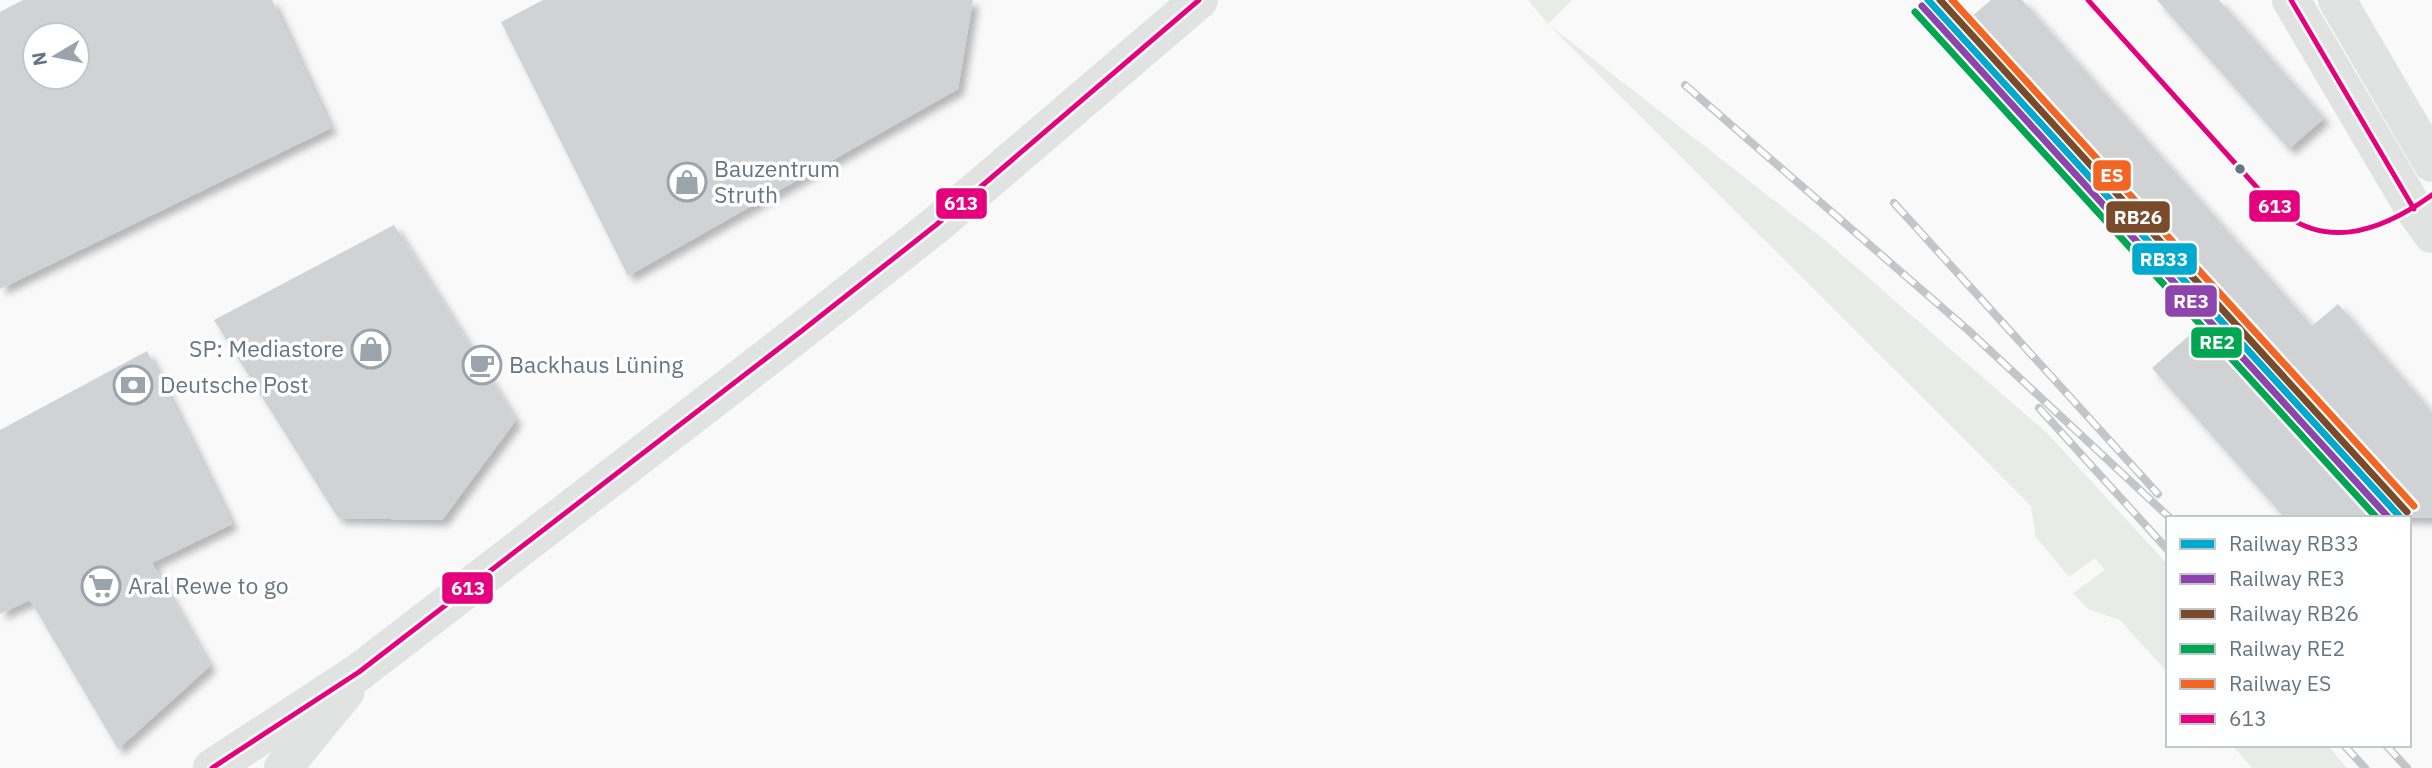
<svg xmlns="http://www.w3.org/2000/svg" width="2432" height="768" viewBox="0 0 2432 768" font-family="'IBM Plex Sans',sans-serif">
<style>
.green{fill:#e8ebe6}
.building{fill:#d0d2d3;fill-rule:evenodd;filter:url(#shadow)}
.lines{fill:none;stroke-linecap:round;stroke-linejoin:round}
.secondary{stroke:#e1e2e2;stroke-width:38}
.rail-casing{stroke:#c3c5c6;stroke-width:8}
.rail{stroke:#fff;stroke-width:5;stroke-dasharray:16;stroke-linecap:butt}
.bus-1-casing{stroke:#fff;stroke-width:10}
.bus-1{stroke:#e5007d;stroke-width:5}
.rail-1-casing{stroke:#fff;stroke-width:12}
.rail-2-casing{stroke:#fff;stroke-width:12}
.rail-3-casing{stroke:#fff;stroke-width:12}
.rail-4-casing{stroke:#fff;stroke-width:12}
.rail-5-casing{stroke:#fff;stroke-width:12}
.rail-1{stroke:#00a9ce;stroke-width:7}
.rail-2{stroke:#8e44ad;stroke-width:7}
.rail-3{stroke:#7a4b2a;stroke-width:7}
.rail-4{stroke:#00a651;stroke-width:7}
.rail-5{stroke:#f26522;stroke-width:7}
.bus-dot{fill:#657683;stroke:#fff;stroke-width:2.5}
.labels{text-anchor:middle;stroke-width:7;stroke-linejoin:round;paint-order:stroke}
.poi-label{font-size:23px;fill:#657683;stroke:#fff;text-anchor:start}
.line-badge{stroke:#fff;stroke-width:2.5}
.badge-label{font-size:19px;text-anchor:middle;font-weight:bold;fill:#fff}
</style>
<defs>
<filter id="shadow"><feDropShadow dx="6" dy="6" stdDeviation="3.5" flood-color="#0004"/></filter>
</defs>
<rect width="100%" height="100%" fill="#f9f9f9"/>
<path class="green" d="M1528,0H1572L1548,24L1826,241L2047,433L2168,565V673L2120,620L2088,609L2073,593L2105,570L2095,558L2069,577L2036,537L2031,506L1548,24Z
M2232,745H2327L2347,768H2252Z"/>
<path class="building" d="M23,0H272L331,128L0,289V12ZM35,35H77V77H35Z
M543,0H973L958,89L628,276L501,22Z
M1991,0H2022L2312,326L2338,304L2432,412V518H2285L2152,368L2226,303L1970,18Z
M2157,0H2219L2324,118L2289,149Z
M394,225L516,420L442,520L338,518L214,320Z
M147,351L232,524L152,563L210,666L118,749L30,600L0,614V430Z"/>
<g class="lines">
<path class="secondary" d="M2291,0L2414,209L2432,234
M2337,0L2432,163
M212,768L359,672L799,333L936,225L1199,0
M283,768L346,691"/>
<defs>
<path id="rail" d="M1685,85L1968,330L2170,518
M1894,203L2158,494
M2039,408L2168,550
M2344,745L2365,768
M2386,745L2407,768"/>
</defs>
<use href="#rail" class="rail-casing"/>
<use href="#rail" class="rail"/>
<defs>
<path id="bus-1" d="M2088,0L2270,202C2321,253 2379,233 2432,195
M2291,0L2414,209
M212,768L359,672L799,333L936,225L1199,0"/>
</defs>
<use href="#bus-1" class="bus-1-casing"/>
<use href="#bus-1" class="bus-1"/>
<defs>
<path id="rail-1" d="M1928,0L2401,518"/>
<path id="rail-2" d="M1922,6L2389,518"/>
<path id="rail-3" d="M1940,0L2407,512"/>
<path id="rail-4" d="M1915,12L2377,518"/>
<path id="rail-5" d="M1952,0L2414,506"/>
</defs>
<use href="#rail-1" class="rail-1-casing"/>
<use href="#rail-2" class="rail-2-casing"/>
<use href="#rail-3" class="rail-3-casing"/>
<use href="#rail-4" class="rail-4-casing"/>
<use href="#rail-5" class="rail-5-casing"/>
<use href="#rail-1" class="rail-1"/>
<use href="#rail-2" class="rail-2"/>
<use href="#rail-3" class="rail-3"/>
<use href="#rail-4" class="rail-4"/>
<use href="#rail-5" class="rail-5"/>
</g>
<defs>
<symbol id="shop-ring" viewBox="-11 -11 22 22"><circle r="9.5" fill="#fff" stroke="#99a4ac" stroke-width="1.5"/><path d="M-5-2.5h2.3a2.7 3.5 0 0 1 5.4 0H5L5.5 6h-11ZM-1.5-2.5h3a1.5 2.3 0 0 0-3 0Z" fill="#99a4ac"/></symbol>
<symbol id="cafe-ring" viewBox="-11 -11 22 22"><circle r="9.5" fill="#fff" stroke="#99a4ac" stroke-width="1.5"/><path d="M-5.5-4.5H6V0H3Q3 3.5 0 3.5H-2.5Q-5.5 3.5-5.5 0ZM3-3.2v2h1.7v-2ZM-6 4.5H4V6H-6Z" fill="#99a4ac"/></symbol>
<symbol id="bank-ring" viewBox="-11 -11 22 22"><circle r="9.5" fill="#fff" stroke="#99a4ac" stroke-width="1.5"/><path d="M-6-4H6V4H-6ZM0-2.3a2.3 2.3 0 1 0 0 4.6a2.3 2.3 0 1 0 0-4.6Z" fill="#99a4ac"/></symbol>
<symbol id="supermarket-ring" viewBox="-11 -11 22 22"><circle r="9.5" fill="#fff" stroke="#99a4ac" stroke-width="1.5"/><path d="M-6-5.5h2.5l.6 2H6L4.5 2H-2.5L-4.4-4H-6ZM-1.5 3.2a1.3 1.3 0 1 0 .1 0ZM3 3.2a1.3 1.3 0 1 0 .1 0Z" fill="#99a4ac"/></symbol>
</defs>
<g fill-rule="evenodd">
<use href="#shop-ring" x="665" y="160" width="44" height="44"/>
<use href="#shop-ring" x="349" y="327" width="44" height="44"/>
<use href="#cafe-ring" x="460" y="343" width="44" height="44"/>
<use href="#bank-ring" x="111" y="363" width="44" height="44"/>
<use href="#supermarket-ring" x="79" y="564" width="44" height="44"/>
</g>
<circle class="bus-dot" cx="2240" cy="169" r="6"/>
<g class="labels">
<g class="poi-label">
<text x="714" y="177">Bauzentrum<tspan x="714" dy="26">Struth</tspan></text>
<text x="344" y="357" text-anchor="end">SP: Mediastore</text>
<text x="509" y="373">Backhaus Lüning</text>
<text x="160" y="393">Deutsche Post</text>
<text x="128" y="594">Aral Rewe to go</text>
</g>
</g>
<g class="line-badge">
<rect x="2092" y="159" width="40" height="33" rx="7" fill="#f26522"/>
<rect x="935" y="187" width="53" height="33" rx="7" fill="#e5007d"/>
<rect x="2248" y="189" width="53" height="34" rx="7" fill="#e5007d"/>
<rect x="2105" y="200" width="66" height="34" rx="7" fill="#7a4b2a"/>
<rect x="2131" y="242" width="67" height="34" rx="7" fill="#00a9ce"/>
<rect x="2164" y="284" width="54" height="34" rx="7" fill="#8e44ad"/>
<rect x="2190" y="326" width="53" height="33" rx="7" fill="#00a651"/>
<rect x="441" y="571" width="53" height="34" rx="7" fill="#e5007d"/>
</g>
<g class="badge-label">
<text x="2112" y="182">ES</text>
<text x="961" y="210">613</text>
<text x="2275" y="213">613</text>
<text x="2138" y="224">RB26</text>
<text x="2164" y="266">RB33</text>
<text x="2191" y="308">RE3</text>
<text x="2217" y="349">RE2</text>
<text x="468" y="595">613</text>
</g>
<rect x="2166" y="516" width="245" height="231" fill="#ffffff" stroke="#c1c8cd" stroke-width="2"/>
<rect x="2180" y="539" width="35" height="10" fill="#00a9ce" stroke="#c1c8cd" stroke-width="2"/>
<text x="2229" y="551" font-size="21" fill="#657683">Railway RB33</text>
<rect x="2180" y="574" width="35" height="10" fill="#8e44ad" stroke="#c1c8cd" stroke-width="2"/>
<text x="2229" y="586" font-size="21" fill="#657683">Railway RE3</text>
<rect x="2180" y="609" width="35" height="10" fill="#7a4b2a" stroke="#c1c8cd" stroke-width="2"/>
<text x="2229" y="621" font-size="21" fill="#657683">Railway RB26</text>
<rect x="2180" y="644" width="35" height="10" fill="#00a651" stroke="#c1c8cd" stroke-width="2"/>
<text x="2229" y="656" font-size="21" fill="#657683">Railway RE2</text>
<rect x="2180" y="679" width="35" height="10" fill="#f26522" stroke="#c1c8cd" stroke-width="2"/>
<text x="2229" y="691" font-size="21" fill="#657683">Railway ES</text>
<rect x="2180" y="714" width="35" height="10" fill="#e5007d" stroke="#c1c8cd" stroke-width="2"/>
<text x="2229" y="726" font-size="21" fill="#657683">613</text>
<g transform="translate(56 56) rotate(260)"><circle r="33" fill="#ffffff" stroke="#c1c8cd" stroke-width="2"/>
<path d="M0-5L12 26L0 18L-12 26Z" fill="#99a4ac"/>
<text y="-10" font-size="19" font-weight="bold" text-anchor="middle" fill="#657683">N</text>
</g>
</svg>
